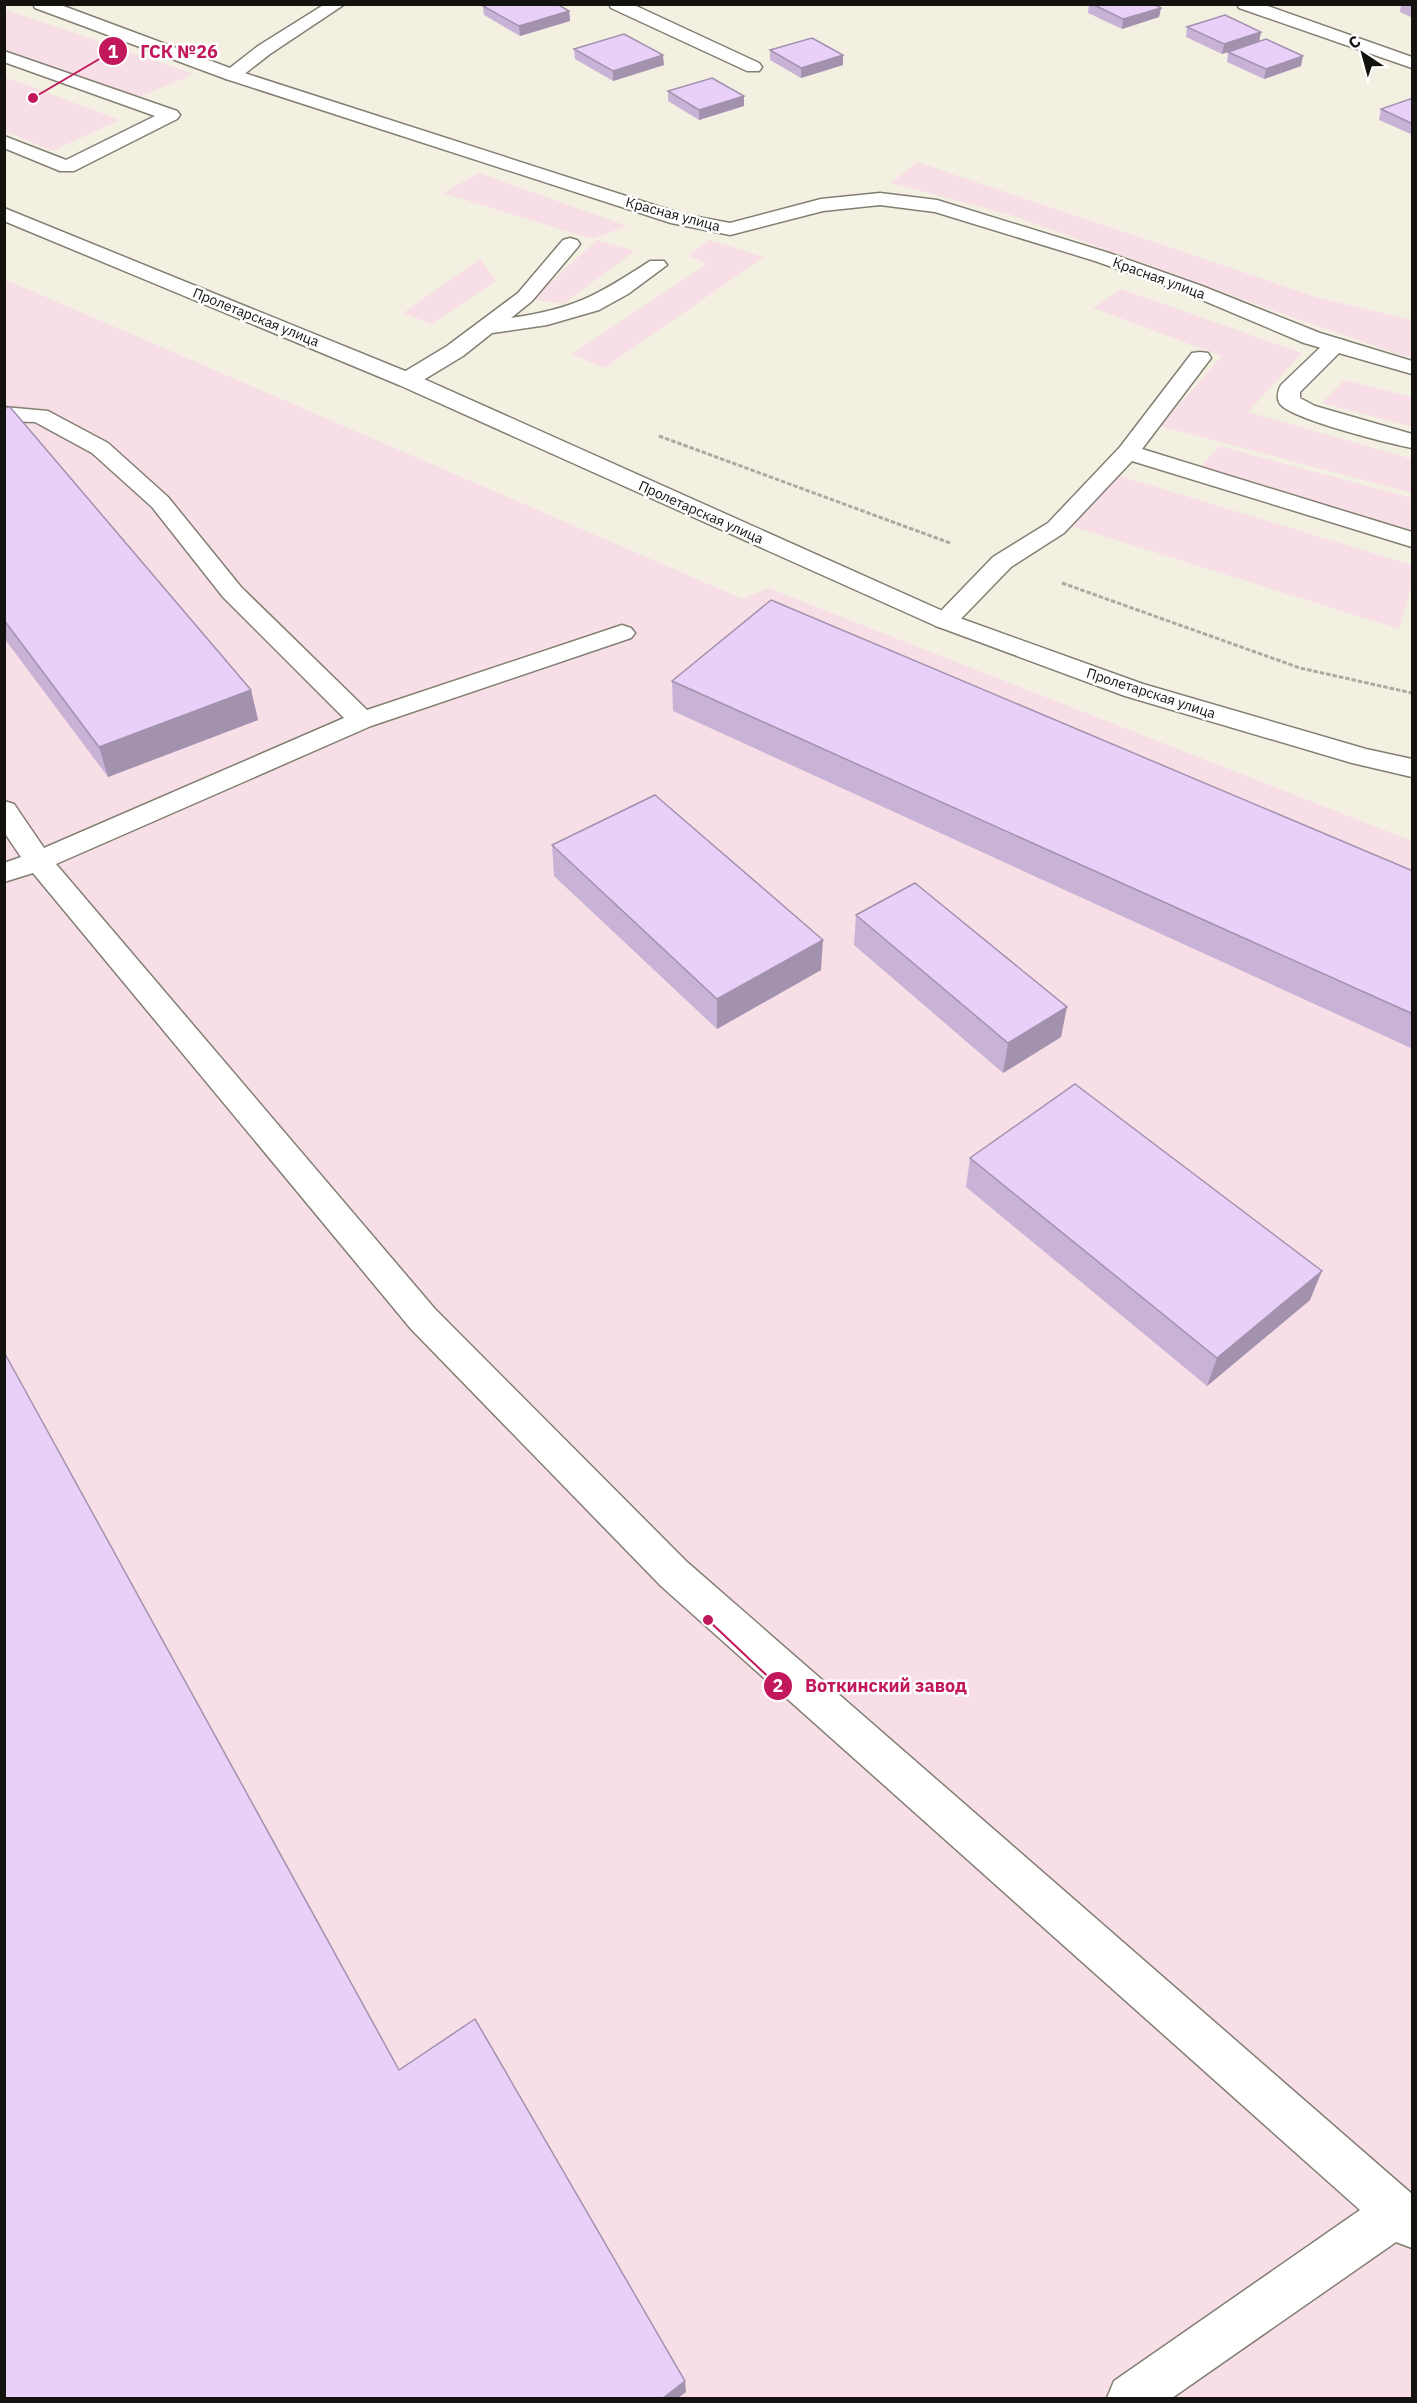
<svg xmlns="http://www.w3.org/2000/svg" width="1417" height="2403" viewBox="0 0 1417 2403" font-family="'IBM Plex Sans',sans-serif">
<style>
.industrial{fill:#f8dee6}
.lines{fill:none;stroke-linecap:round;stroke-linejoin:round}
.lane-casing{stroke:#827f72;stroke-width:3}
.street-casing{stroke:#827f72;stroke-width:3}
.secondary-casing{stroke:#827f72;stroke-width:3}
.path{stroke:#acaa9f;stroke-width:3;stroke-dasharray:4.5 2;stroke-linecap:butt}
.lane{fill:#fff;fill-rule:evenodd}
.street{fill:#fff;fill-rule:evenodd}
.secondary{fill:#fff;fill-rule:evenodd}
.wall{fill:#c8b3d6}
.shaded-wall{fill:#a292ae}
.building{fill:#e8d0f9;stroke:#a292ae;stroke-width:1.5}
.labels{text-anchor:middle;stroke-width:5;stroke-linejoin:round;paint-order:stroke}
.far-street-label{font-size:14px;fill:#14120e;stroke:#fff}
.leader{fill:none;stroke:#c2185b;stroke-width:2}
.callout-dot{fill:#c2185b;stroke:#fff;stroke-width:2}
.mark-label{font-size:18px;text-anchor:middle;font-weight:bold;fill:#fff}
.callout-label{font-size:18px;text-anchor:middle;font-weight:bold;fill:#c2185b;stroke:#fff;stroke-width:5;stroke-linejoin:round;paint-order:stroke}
</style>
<rect width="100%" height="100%" fill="#f3f0e2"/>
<path class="industrial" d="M4,9L194,74L136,98L5,50Z
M4,77H5L120,120L52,151L5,131Z
M917,162L1319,298L1412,320V358L1400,355L1244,300L1011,215L891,183Z
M479,173L627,226L592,239L443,193Z
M597,240L635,251L563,304L532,299Z
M709,240L764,257L604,368L572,354L707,264L689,256Z
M480,259L496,281L432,324L403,313Z
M4,279L743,599L768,588L1412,841V2398H5Z
M1121,289L1302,353L1248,412L1412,459V493L1160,426L1222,356L1093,308Z
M1344,380L1412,397V427L1322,403Z
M1219,446L1412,498V533L1199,469Z
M1120,476L1412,565V585L1399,629L1071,526Z"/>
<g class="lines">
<defs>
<path id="lane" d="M325,4H345L270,54L238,79H226L223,75L226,71L258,46Z
M4,51L177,111L180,115L177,119L74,171H60L4,148V136L66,160L155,116L4,62Z
M570,238L577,240L580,244L577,248L532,301L511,318C574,309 598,295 650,261H664L667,265L628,294L599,310L547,325L492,333L463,356L415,385L407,387L399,385L396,380L399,375L447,346L518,293L563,240Z
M1336,339L1344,340L1347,345L1300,392V398L1315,406L1412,434V448C1387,443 1300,421 1282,406C1276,401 1277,392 1281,385L1328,340Z
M1200,352L1208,353L1211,358L1142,449L1412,532V547L1132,461L1064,533L1011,567L954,626L945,629L936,626L932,621L936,616L993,557L1048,523L1120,447L1192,353Z
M4,407L48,411L108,443L168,497L241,587L367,710L622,625L631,628L635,633L631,638L371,726L56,864L435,1309L687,1562L1412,2194V2248L1396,2242L1172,2398H1107L1114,2381L1360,2210L661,1586L411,1329L33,873L4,882V863L21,857L4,832V801L14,804L44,848L344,718L223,597L152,507L92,453L35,422L4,421Z"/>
<path id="street" d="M33,4H58L238,71L682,214L730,223L821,199L880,193L937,200L1109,253L1202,286L1320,333L1412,361V374L1304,343L1188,294L1095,261L935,212L880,205L823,211L730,235L671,223L226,79L35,8Z
M609,4H632L759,63L762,67L759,71H747L611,8Z
M1237,4H1262L1412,57V68L1239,8Z"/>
<path id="secondary" d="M4,208L415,375L954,616L1143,684L1366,749L1412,759V777L1352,763L1125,696L936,626L399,385L4,221Z"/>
</defs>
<use href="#lane" class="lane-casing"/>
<use href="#street" class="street-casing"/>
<use href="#secondary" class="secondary-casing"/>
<path class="path" d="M659,436L950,543
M1062,583L1300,668L1412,693"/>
<use href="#lane" class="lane"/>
<use href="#street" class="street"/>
<use href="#secondary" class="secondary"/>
</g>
<path class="wall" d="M1089,4H1154L1161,8L1159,17L1122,29L1088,13Z
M1401,4H1413V18L1400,12Z
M483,6L569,11L570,21L520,36L484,15Z
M1187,27L1261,32L1259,41L1301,66L1264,79L1227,62L1228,52L1222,54L1186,37Z
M574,49L664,65L613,81L575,59Z
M770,50L843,55V65L801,78L770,60Z
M668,91L744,106L699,120L668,101Z
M1413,98V135L1379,120L1381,109Z
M4,408L251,690L258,720L108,777L4,638Z
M672,681L1413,871V1049L673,711Z
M552,845L821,970L717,1029L554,876Z
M856,915L1061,1037L1003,1073L854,945Z
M970,1158L1310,1300L1207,1386L966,1187Z"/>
<path class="shaded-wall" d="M1161,8L1159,17L1122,29L1123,19Z
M569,11L570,21L520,36L519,26Z
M1261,32L1259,42L1222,54L1224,44Z
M663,55L664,65L613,81V71Z
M843,55V65L801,78V68Z
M1303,56L1301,66L1264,79L1266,69Z
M744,96V106L699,120V110Z
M251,690L258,720L108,777L99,747Z
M823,940L821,970L717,1029V999Z
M1067,1007L1061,1037L1003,1073L1008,1043Z
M1322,1271L1310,1300L1207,1386L1217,1358Z
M685,2381L686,2392L678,2398H663Z"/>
<path class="building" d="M486,4H557L569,11L519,26L483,6Z
M1092,4H1154L1161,8L1123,19Z
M1225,15L1261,32L1224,44L1187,27Z
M624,34L663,55L613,71L574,49Z
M812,38L843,55L801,68L770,50Z
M1266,39L1303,56L1266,69L1228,52Z
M712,78L744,96L699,110L668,91Z
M1413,98V124L1381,109Z
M10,407L251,690L99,747L4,620V408Z
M771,600L1413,871V1014L672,681Z
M655,795L823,940L717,999L552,845Z
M915,883L1067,1007L1008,1043L856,915Z
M1075,1084L1322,1271L1217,1358L970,1158Z
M4,1352L399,2070L475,2019L685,2381L663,2398H4Z"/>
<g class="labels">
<g class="far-street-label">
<text transform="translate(673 214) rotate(15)" y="5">Красная улица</text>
<text transform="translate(1159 278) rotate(20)" y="5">Красная улица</text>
<text transform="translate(256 317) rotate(22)" y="5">Пролетарская улица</text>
<text transform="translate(701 512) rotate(24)" y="5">Пролетарская улица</text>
<text transform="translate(1151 693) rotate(18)" y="5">Пролетарская улица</text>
</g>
</g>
<path class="leader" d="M33 98L113 51M708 1620L778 1686"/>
<g class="callout-dot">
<circle cx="33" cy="98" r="6"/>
<circle cx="708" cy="1620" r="6"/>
<circle cx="113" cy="51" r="15"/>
<circle cx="778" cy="1686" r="15"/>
</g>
<g class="mark-label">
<text x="113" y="58">1</text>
<text x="778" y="1692">2</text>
</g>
<g class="callout-label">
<text x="179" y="58">ГСК №26</text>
<text x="886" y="1692">Воткинский завод</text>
</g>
<rect width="1417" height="2403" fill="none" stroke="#14120e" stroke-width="12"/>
<g transform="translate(1363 54) rotate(324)" stroke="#ffffff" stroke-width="4.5" paint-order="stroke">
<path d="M0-4.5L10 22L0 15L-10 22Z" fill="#14120e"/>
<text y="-9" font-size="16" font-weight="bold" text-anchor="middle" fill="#14120e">С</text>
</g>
</svg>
